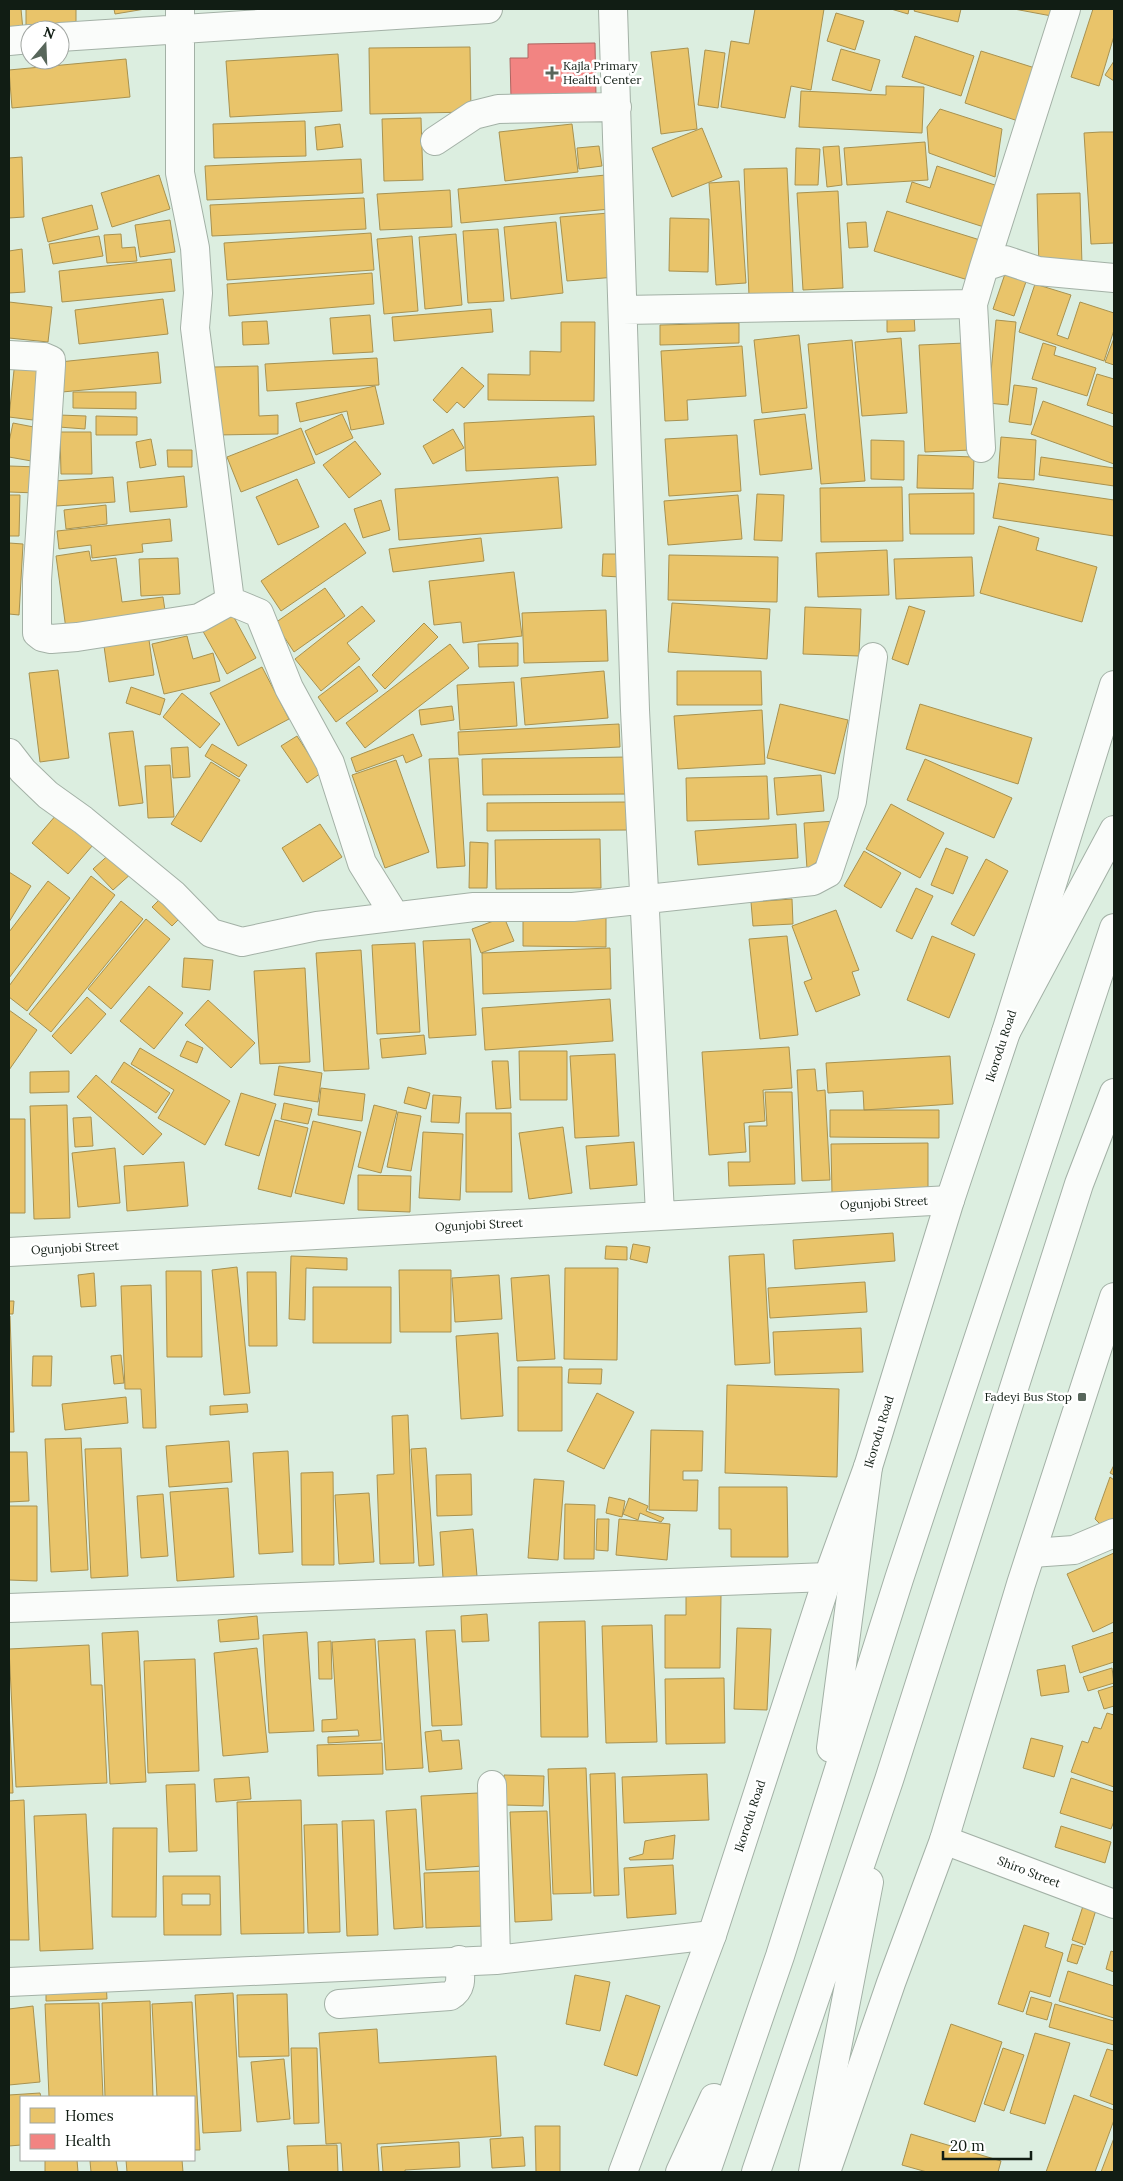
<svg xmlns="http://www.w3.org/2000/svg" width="1123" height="2181" viewBox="0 0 1123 2181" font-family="Lora,serif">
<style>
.homes{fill:#e9c46a;stroke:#a89250;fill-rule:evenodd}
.health{fill:#f28482;stroke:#ae6561}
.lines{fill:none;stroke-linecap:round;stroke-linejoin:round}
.minor-casing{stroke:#a3b1a6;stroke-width:30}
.major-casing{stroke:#a3b1a6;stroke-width:30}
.highway-casing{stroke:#a3b1a6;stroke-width:30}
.minor{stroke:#fafcfa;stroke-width:28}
.major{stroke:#fafcfa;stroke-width:28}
.highway{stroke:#fafcfa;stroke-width:28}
.poi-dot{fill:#58665b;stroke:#fff;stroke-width:2}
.labels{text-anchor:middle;stroke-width:5;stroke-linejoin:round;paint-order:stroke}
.poi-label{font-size:12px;fill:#111d14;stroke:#fff;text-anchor:start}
.street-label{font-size:12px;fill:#111d14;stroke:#fff}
</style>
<rect width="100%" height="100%" fill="#dceee0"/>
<path class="homes" d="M9,9H21L23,30L9,31Z
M26,9H76V30L26,31Z
M114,9H145L115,14Z
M755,9H824L811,90L791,86L785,118L721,107L731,41L749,44Z
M891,9H909L908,14Z
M915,9H961L958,22L914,11Z
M1014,9H1058L1057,17Z
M1093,9H1114V36L1099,86L1071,77Z
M836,13L864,21L855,50L827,41Z
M915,36L974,56L961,96L902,77Z
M470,47L471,112L370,114L369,48Z
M688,48L697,129L661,134L651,52Z
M841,49L880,60L871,91L832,80Z
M705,50L725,53L718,108L698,105Z
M981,51L1035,68L1018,121L965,103Z
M338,54L342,111L230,117L226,61Z
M126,59L130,97L12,108L9,70Z
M1114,61V81L1105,75Z
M886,86L924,87L922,133L799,127L801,91L886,95Z
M940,109L1002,129L995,177L929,153L927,127Z
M421,118L423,180L384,181L382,119Z
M305,121L306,156L214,158L213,124Z
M340,124L343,147L317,150L315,127Z
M572,124L578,172L505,181L499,132Z
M702,128L722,177L672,197L652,148Z
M1101,132H1114V243L1091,244L1084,133Z
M925,142L928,180L847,185L844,148Z
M599,146L602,166L579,169L577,148Z
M839,146L842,185L827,187L823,147Z
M796,148L820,149L818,185H795Z
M22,157L24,217L9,218V158Z
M361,159L363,193L207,200L205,166Z
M937,166L1001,187L987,228L906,202L912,182L930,188Z
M787,168L793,294L749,296L744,169Z
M159,175L170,209L112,227L101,193Z
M606,175L610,209L461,223L458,189Z
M739,181L746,283L716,285L709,183Z
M450,190L452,227L380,230L377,194Z
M838,191L843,288L803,290L797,193Z
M1080,193L1082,265L1039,267L1037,194Z
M364,198L366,229L212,236L210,205Z
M92,205L98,229L48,242L42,218Z
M887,211L980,240L968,280L874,251Z
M609,213L616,277L567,281L560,217Z
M670,218L709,219L708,272L669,271Z
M170,220L175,252L140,257L135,225Z
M556,222L563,293L511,299L504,227Z
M866,222L868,247L849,248L847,223Z
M498,229L504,301L468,303L463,231Z
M371,233L374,270L227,280L224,243Z
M121,234L122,248L135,247L137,261L107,263L104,235Z
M456,234L462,305L425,309L419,237Z
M99,236L103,256L53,264L49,244Z
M412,236L418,311L384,314L377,239Z
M22,249L25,292L9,293V251Z
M171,259L175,291L62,302L59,271Z
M1007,268L1028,276L1014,316L993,309Z
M372,273L374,304L229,316L227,284Z
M1035,284L1071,295L1057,335L1068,339L1080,302L1114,313V330L1104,361L1019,332Z
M163,299L168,334L79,344L75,310Z
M9,302L52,307L48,342L9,338Z
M491,309L493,332L394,341L392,317Z
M370,315L373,352L333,354L330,318Z
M914,316L915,331L887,332V317Z
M996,320L1016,322L1008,405L988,403Z
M267,321L269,344L243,345L242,322Z
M561,322H595L594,401L488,400V374L530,375V351L561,352Z
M739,323V343L660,345V325Z
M799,335L807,408L762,413L754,340Z
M901,338L907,413L862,416L855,342Z
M1114,338V365L1105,362Z
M852,340L865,481L821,484L808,344Z
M965,343L971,450L925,452L919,345Z
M1043,343L1056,347L1054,355L1096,368L1087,396L1032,379Z
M742,346L746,396L687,400L688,420L665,421L661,351Z
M158,352L161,383L62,392L59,362Z
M377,358L379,385L267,391L265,364Z
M15,361L41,365L33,420L9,417Z
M258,366L259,416L278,415V434L216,435L214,367Z
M462,367L484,386L464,408L457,402L447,413L433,400Z
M1097,374L1114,379V414L1087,405Z
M1014,385L1037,388L1031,425L1009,422Z
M375,386L384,424L351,430L347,411L300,422L296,403Z
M73,392H136V409L73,408Z
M1043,401L1114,427V464L1031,434Z
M342,414L353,438L316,455L305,431Z
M805,414L812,469L760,475L754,420Z
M59,415L86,416L85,429L59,427Z
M96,416L137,417V435H96Z
M594,416L596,465L466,471L464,423Z
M13,423L44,429L37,462L9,457V442Z
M301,428L315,463L241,492L227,457Z
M453,429L464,448L433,464L423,446Z
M60,432H91L92,474H61Z
M737,435L741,491L669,496L665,439Z
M1001,437L1036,440L1034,480L998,478Z
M151,439L156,465L140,468L136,442Z
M871,440L904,441V480L871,479Z
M355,441L381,474L349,498L323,465Z
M167,450H192V467H168Z
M918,455L974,457L973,489L917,488Z
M1041,457L1114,468V486L1039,475Z
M9,466L39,467L37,493L9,492Z
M184,476L187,507L130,512L127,482Z
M113,477L115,502L56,506L54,481Z
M558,477L562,528L399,540L395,489Z
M297,479L319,527L278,545L256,497Z
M999,483L1114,500V536L993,518Z
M902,487L903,541L821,542L820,488Z
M974,493V534H910L909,494Z
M757,494L784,495L782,541L754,540Z
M9,495H20L19,536H9Z
M738,495L742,539L668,545L664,501Z
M381,500L390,530L363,538L354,509Z
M106,505L107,524L66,529L64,510Z
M170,519L172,541L142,544L143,552L92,558L91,545L59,549L57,531Z
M345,523L366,553L281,611L261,581Z
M999,526L1039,538L1036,550L1097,567L1082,622L980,593Z
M481,538L484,561L393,572L389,549Z
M9,543L23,544L19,615L9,614Z
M887,550L889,595L818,597L816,553Z
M89,551L91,561L116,558L122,602L163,597L166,617L66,629L56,556Z
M603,554H620V577L602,576Z
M669,555L778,557L777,602L668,600Z
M972,557L974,596L896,599L894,559Z
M178,558L180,594L141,596L139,559Z
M514,572L522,636L463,643L461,622L434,625L429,581Z
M325,588L345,616L294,652L275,623Z
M672,603L770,609L767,659L668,652Z
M362,606L375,621L347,643L360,659L321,691L295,659Z
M909,606L925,611L908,665L892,659Z
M805,607L861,609L859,656L803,654Z
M230,610L256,658L227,674L200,626Z
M606,610L608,661L524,663L522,613Z
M424,623L438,637L385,689L372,675Z
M148,633L154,675L109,682L103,639Z
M187,636L193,659L213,653L220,681L164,694L152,644Z
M518,643V666L479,667L478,644Z
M450,644L469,668L365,748L346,723Z
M359,666L378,691L336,722L318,697Z
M262,667L289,719L238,746L210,693Z
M58,670L69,758L40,762L29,673Z
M604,671L608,718L525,725L521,678Z
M677,671H761L762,705H677Z
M514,682L517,726L460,730L457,685Z
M131,687L165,699L160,715L126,703Z
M182,693L220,724L200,748L163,717Z
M780,704L848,720L835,774L767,758Z
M920,704L1032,738L1018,784L906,749Z
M452,706L454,720L421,725L419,710Z
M762,710L765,764L678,769L674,716Z
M619,724L620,747L459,755L458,732Z
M133,731L143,803L119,806L109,733Z
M413,734L422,756L406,763L403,755L356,772L351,758Z
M297,736L321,773L307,783L281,746Z
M212,744L247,765L239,777L205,756Z
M188,747L190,777L173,778L171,748Z
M629,757L630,794L483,795L482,759Z
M458,758L465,866L437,868L429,759Z
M925,759L1012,798L994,838L907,800Z
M396,760L429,852L385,868L352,775Z
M211,762L240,780L201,842L171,824Z
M170,765L174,817L148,818L145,766Z
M821,775L824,811L777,815L774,778Z
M767,776L769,819L687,821L686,778Z
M628,802V830L487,831V803Z
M891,804L944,833L920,878L866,849Z
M57,814L93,845L68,874L32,843Z
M836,821L821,859L807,869L804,823Z
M320,824L342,857L303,882L282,848Z
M796,824L798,858L698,865L695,831Z
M600,839L601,888L496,889L495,840Z
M470,842L488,843L487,888H469Z
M946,848L968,857L953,894L931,885Z
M114,850L133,872L113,890L93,869Z
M864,851L901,873L881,908L844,886Z
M986,859L1008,871L974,936L951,924Z
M9,872L31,886L9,922Z
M91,876L115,895L27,1011L9,997V986Z
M48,881L70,898L9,978V932Z
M916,888L933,896L912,939L896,931Z
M162,897L182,916L172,926L152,907Z
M792,899L793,924L753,926L751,902Z
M121,901L143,919L51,1032L29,1014Z
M836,910L859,970L852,972L860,995L816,1012L804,982L812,979L792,926Z
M523,915H606V947L523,946Z
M504,917L514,941L481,953L472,929Z
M146,919L170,939L111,1009L88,989Z
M787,936L798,1035L760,1039L749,939Z
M932,936L975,954L949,1018L907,1000Z
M470,939L476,1035L429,1038L423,941Z
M415,943L420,1032L377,1034L372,945Z
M610,948L611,989L483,994L482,953Z
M361,950L369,1069L324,1071L316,953Z
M184,958L213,960L210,990L182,987Z
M305,968L310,1062L260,1064L254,971Z
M149,986L183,1013L154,1049L120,1021Z
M87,997L106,1014L71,1054L52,1036Z
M610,999L613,1041L485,1050L482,1008Z
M208,1000L255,1043L231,1068L185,1025Z
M9,1010L37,1030L9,1070Z
M424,1035L426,1054L382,1058L380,1039Z
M187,1041L203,1048L197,1063L180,1056Z
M789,1047L792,1088L763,1090L765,1121L744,1123L746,1152L709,1155L702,1052Z
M140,1048L230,1101L205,1145L158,1118L174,1090L131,1064Z
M519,1051H567V1100H520Z
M615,1054L619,1136L575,1138L570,1056Z
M950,1056L953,1104L864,1110L863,1091L828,1093L826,1063Z
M492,1061H508L511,1108L496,1109Z
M124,1062L170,1093L156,1113L111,1082Z
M279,1066L322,1073L318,1102L274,1095Z
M815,1069L817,1091L825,1090L830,1180L802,1181L797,1070Z
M69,1071V1092L30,1093V1072Z
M96,1075L162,1134L143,1155L77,1097Z
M408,1087L430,1093L426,1109L404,1103Z
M321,1088L365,1094L362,1121L318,1115Z
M765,1092H792L795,1184L729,1186L728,1162H750L749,1126H767Z
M241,1093L276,1104L259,1156L225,1145Z
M433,1095L461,1097L459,1123L431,1122Z
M284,1103L312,1109L308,1124L281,1119Z
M67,1105L70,1218L34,1219L30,1106Z
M374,1105L397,1111L381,1173L358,1167Z
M830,1110H939V1138L830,1137Z
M398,1112L421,1116L411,1171L387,1167Z
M466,1113H511L512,1192H466Z
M91,1117L93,1146L75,1147L73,1118Z
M9,1119H25V1213H9Z
M275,1120L308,1128L291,1197L258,1189Z
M313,1121L361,1132L344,1204L295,1193Z
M563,1127L572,1193L529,1199L519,1133Z
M423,1132L463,1134L460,1200L419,1198Z
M634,1142L637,1185L590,1189L586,1146Z
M928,1143V1193L832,1194L831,1144Z
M115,1148L120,1203L78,1207L72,1153Z
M184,1162L188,1206L127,1211L124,1166Z
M358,1175L411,1176L410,1212L358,1210Z
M893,1233L895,1261L795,1269L793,1240Z
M633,1244L650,1247L647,1263L630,1259Z
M606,1246L627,1247V1260L605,1259Z
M764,1254L770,1363L735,1365L729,1256Z
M291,1256L347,1258V1270L306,1268L305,1320L289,1319Z
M237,1267L250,1393L224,1395L212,1270Z
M565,1268H618L617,1360L564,1359Z
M399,1270H451V1332H400Z
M166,1271H201L202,1357H167Z
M247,1272H276L277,1346H249Z
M94,1273L96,1306L81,1307L78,1275Z
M499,1275L502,1319L455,1322L452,1278Z
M549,1275L555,1359L517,1361L511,1278Z
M865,1282L867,1312L770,1318L768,1288Z
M151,1285L156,1428H143L141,1389H125L121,1286Z
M313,1287H391V1343H313Z
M9,1301H14L13,1314H9Z
M9,1316H10L14,1432H9Z
M861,1328L863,1372L775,1375L773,1332Z
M498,1333L503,1416L461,1419L456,1336Z
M121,1355L124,1383L114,1384L111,1356Z
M33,1356H52L51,1386H32Z
M518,1367H562V1431H518Z
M569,1369H602L601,1384L568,1383Z
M727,1385L839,1389L837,1477L725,1473Z
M597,1393L634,1412L604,1469L567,1451Z
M126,1397L128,1423L65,1430L62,1404Z
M247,1404L248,1412L210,1415V1406Z
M408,1415L414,1563L380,1564L377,1475L394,1474L392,1416Z
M651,1430L703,1431L702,1471H683V1480H698L697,1511L649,1510Z
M81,1438L88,1570L51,1572L45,1439Z
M229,1441L232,1482L169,1487L166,1446Z
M121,1448L128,1576L91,1578L85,1449Z
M426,1448L434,1565L419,1566L411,1449Z
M288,1451L293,1552L259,1554L253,1453Z
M9,1452H27L29,1501L9,1502Z
M1114,1465V1475L1110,1473Z
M333,1472L334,1565H302L301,1473Z
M471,1474L472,1515L437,1516L436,1475Z
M1110,1477L1114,1480V1524L1105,1529L1095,1519Z
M534,1479L564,1481L558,1560L528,1558Z
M719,1487H787L788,1557H731V1529H719Z
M228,1488L234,1577L177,1581L170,1492Z
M369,1493L374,1562L339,1564L335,1495Z
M163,1494L168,1556L141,1558L137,1496Z
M609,1497L625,1501L622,1517L606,1513Z
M629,1498L648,1506L646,1511L664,1518L661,1522L640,1513L638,1520L623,1514Z
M565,1504L595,1505L594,1559H564Z
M9,1506H37V1581L9,1580Z
M597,1519H609L608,1551L596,1550Z
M619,1519L670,1524L667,1560L616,1555Z
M473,1529L477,1576L443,1578L440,1532Z
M1114,1553V1622L1093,1632L1067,1574Z
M686,1595H721L720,1668H665V1615H686Z
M487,1614L489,1641L462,1642L461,1616Z
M257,1616L259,1639L220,1642L218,1620Z
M585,1621L588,1737H541L539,1622Z
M652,1625L657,1742L606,1743L602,1626Z
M737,1628L771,1629L767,1710L734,1709Z
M455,1630L462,1725L432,1726L426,1631Z
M138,1631L146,1782L110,1784L102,1633Z
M307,1632L314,1731L269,1733L263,1635Z
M1114,1632V1662L1080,1673L1072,1646Z
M375,1639L381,1740L328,1743V1737L359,1736L358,1730L322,1732V1720L337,1719L332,1642Z
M415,1639L423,1768L386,1770L378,1641Z
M331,1641L332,1679H319L318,1642Z
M89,1645L91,1685H102L107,1783L16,1787L9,1649Z
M257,1648L268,1752L223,1756L214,1653Z
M195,1659L199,1771L148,1773L144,1661Z
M1065,1665L1069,1692L1041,1696L1037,1670Z
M1112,1668L1114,1683L1088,1691L1083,1677Z
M724,1678L725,1743L666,1744L665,1679Z
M1114,1686V1706L1104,1709L1098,1691Z
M9,1709L13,1793H9Z
M1107,1713L1114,1715V1787L1071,1772L1082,1741L1088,1743L1094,1727L1101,1729Z
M441,1730L442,1741L459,1740L462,1769L429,1772L425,1732Z
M1031,1738L1063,1746L1054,1777L1023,1768Z
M382,1743L383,1774L318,1776L317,1745Z
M586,1768L591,1893L553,1894L548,1769Z
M615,1773L619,1895L594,1896L590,1774Z
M707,1774L709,1820L624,1823L622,1777Z
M504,1775L544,1776L543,1806L504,1805Z
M249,1777L251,1799L216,1802L214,1779Z
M1071,1778L1114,1792V1821L1111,1829L1060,1813Z
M195,1784L197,1851L169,1852L166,1785Z
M478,1793L483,1866L426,1870L421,1796Z
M24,1800L29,1940H9V1801Z
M301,1800L304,1933L241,1934L237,1802Z
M416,1809L423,1927L394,1929L386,1811Z
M547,1811L552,1920L515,1922L510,1812Z
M86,1814L93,1949L40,1951L34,1816Z
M374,1820L378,1935L347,1936L342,1821Z
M337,1824L340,1932L308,1933L304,1825Z
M1061,1826L1111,1842L1105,1863L1055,1847Z
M113,1828H157L156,1917H112Z
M675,1835L673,1859L630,1860L629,1858L643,1854L645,1841Z
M673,1865L676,1914L627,1918L624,1868Z
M482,1871L484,1926L426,1928L424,1873Z
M163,1876H220L221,1935H164ZM182,1894H210V1905H182Z
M1083,1906L1096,1910L1085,1945L1072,1940Z
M1024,1925L1049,1933L1045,1947L1063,1953L1050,1997L1030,1991L1023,2012L998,2004Z
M1072,1944L1083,1947L1077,1964L1067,1961Z
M1111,1951L1114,1952V1972L1106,1969Z
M1068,1971L1114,1986V2018L1059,2001Z
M575,1975L610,1982L600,2031L566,2024Z
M106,1981L107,1999L46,2001V1983Z
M233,1993L241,2131L203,2133L195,1995Z
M287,1994L289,2056L239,2057L237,1995Z
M626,1995L660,2006L637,2076L604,2065Z
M1031,1997L1052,2003L1047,2020L1026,2014Z
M150,2001L153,2097H105L102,2003Z
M192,2002L200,2150H194V2097H157L152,2004Z
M99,2003L103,2097H49L45,2004Z
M1055,2004L1114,2021V2045L1049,2027Z
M33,2006L40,2082L9,2085V2009Z
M951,2024L1002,2042L975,2122L924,2104Z
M377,2029L379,2063L496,2056L501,2136L377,2144L379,2172H343L341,2143L326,2144L319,2033Z
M1035,2033L1070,2043L1045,2124L1010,2113Z
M291,2048H317L319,2123L294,2124Z
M1003,2048L1024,2055L1004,2111L984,2104Z
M1107,2049L1114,2051V2105L1090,2096Z
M284,2059L290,2119L257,2122L251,2062Z
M40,2093L41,2097H21V2145L9,2146V2095Z
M1074,2095L1114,2110V2120L1095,2172H1046Z
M535,2126H560V2172H536Z
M911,2134L1001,2161L998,2172H927L902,2165Z
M523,2137L525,2166L492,2168L490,2139Z
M1114,2138V2172H1101Z
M459,2142L460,2167L405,2170V2172H383L381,2147Z
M337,2145L338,2172H289L287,2146Z
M45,2160H77L78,2172H45Z
M116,2160L118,2172H91L90,2161Z
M126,2160H182L183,2172H127Z"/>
<path class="health" d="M595,43L596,96L511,98L510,58H528V44Z"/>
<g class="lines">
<defs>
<path id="minor" d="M180,9V173L195,248L198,293L195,328L230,601
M613,9L635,710L660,1214
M60,37L488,9
M9,41L30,39
M435,141L474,115L498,109L617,107
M984,267L1066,9
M973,304L981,448
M623,310L973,304L984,267L1005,260L1038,271L1114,278
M9,355L44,357L51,360V365L37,580V633L42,637L51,639L77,637L199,618L230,601
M230,601L259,613L289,688L330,763L362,863L395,916
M9,753L23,771L48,795L83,820L173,894L211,933L242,942L317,926L474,907H573L813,881L828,873L852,801L873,657
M9,1252L950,1200
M1032,1553L1074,1550L1114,1533
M9,1608L828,1577
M492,1785L496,1960
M944,1840L1114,1904
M9,1982L496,1960L712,1935
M339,2004L450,1996C464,1988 460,1975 459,1960"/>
<path id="major" d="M623,2172L712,1935L828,1577L868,1467L950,1200L1006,1032L1114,685
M826,2172L891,1983L944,1840L1021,1584L1114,1297"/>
<path id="highway" d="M1006,1032L1114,830
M831,1748L868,1467
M680,2172L714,2098
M706,2172L780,1956L899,1579L1114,928
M756,2172L889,1780L1079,1184L1114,1093
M813,2172L869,1882"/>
</defs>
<use href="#minor" class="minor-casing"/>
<use href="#major" class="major-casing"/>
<use href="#highway" class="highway-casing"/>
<use href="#minor" class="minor"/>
<use href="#major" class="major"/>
<use href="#highway" class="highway"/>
</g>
<g class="poi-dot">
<path d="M549.5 65.5h5v5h5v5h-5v5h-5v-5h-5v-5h5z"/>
<rect x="1077" y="1392" width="10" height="10" rx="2.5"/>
</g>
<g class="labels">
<g class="poi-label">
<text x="563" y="70">Kajla Primary<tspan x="563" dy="14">Health Center</tspan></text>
<text x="1072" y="1401" text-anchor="end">Fadeyi Bus Stop</text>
</g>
<g class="street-label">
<text transform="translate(1001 1046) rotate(-72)" y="4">Ikorodu Road</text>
<text transform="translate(884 1203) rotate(-3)" y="4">Ogunjobi Street</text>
<text transform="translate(479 1225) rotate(-3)" y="4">Ogunjobi Street</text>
<text transform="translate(75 1248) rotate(-3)" y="4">Ogunjobi Street</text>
<text transform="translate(879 1432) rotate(-73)" y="4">Ikorodu Road</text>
<text transform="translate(750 1816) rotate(-72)" y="4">Ikorodu Road</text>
<text transform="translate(1029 1872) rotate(21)" y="4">Shiro Street</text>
</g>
</g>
<rect width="1123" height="2181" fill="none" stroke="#111d14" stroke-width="20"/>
<rect x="20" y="2096" width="175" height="65" fill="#ffffff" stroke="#a0a5a1"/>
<rect x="30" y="2108" width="25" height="15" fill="#e9c46a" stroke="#a0a5a1"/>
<text x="65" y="2121" font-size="15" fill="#111d14">Homes</text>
<rect x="30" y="2134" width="25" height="15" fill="#f28482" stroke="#a0a5a1"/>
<text x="65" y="2146" font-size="15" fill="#111d14">Health</text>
<g transform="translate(45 45) rotate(19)"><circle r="24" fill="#ffffff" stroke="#a0a5a1"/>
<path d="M0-4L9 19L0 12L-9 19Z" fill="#58665b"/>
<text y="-8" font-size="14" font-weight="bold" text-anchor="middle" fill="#111d14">N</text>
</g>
<path d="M943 2151v8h88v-8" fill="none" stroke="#111d14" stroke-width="2.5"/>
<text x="950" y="2151" font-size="15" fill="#111d14" stroke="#ffffff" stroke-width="4" paint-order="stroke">20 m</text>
</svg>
